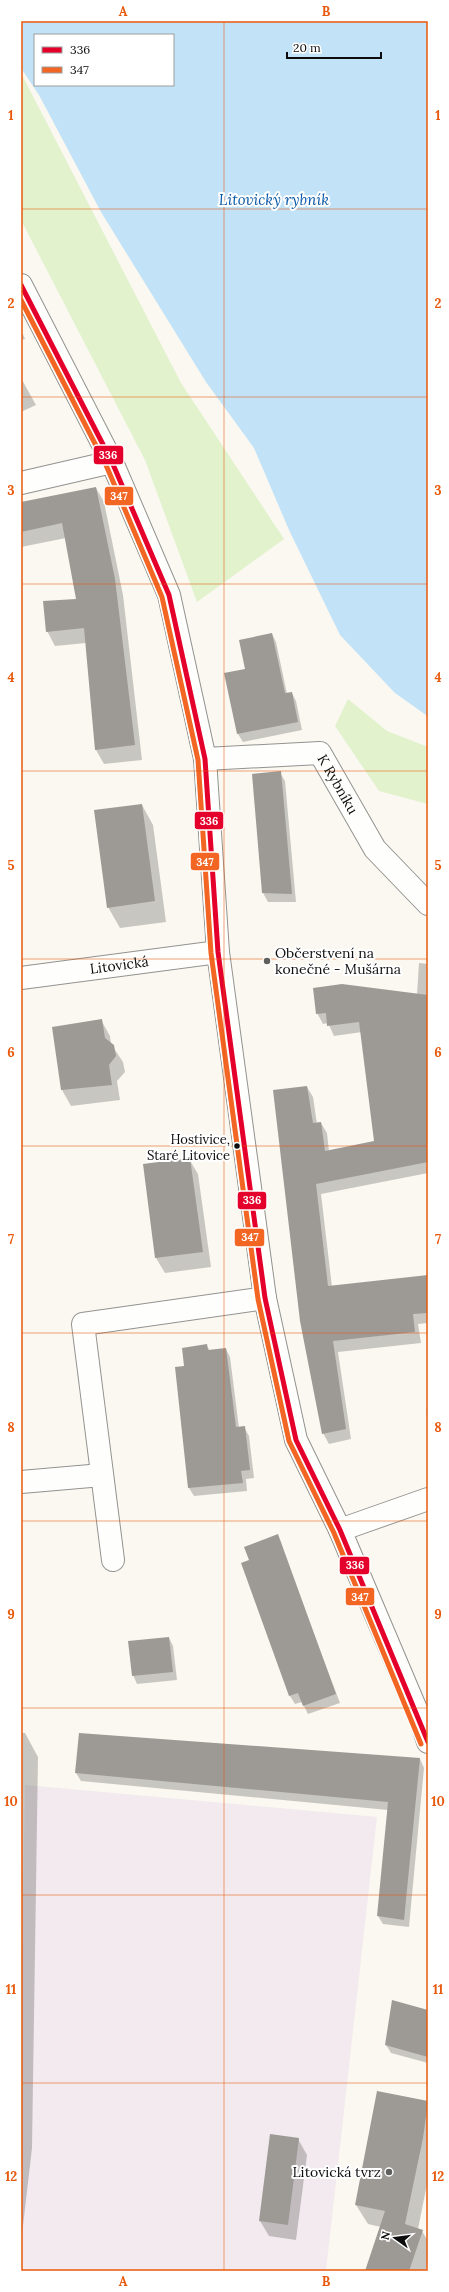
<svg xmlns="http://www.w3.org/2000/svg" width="449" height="2292" viewBox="0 0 449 2292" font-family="Lora,serif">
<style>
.industrial{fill:#f2eaee}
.green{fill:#e1f2cd}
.water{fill:#c2e2f8;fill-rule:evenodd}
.shadow{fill:#0003}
.building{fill:#9d9a96}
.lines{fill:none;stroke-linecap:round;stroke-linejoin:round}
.minor-casing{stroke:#93928f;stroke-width:24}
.tertiary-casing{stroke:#93928f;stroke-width:24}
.minor{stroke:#fefefd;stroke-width:22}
.tertiary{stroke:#fefefd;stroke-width:22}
.bus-1-casing{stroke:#fff;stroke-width:8}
.bus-2-casing{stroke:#fff;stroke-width:8}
.bus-1{stroke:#e4002b;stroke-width:5}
.bus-2{stroke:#f26522;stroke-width:5}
.grid{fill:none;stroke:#e8590c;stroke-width:1;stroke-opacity:0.55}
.poi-dot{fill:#5f5f5c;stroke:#fff;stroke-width:1.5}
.bus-dot{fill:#0c0c0c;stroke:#fff;stroke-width:1.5}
.labels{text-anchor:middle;stroke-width:4;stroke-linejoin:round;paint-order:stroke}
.bus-label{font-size:13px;fill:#0c0c0c;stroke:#fff;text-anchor:end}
.street-label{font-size:14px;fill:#0c0c0c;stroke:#fff}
.poi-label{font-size:14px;fill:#0c0c0c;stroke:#fff;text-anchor:start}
.water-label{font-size:15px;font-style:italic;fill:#0a59a9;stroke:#fff}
.line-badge{stroke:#fff;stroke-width:1.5}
.badge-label{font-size:11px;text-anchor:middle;font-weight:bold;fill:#fff}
.neatline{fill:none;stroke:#e8590c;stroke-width:1.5}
.grid-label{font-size:13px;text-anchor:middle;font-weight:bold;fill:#e8590c}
</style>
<rect width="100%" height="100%" fill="#faf8f0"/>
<path class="industrial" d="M25,1785L377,1817L326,2271H21V2002Z"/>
<path class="green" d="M21,73L181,383L284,539L197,602L145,460L21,220Z
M348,699L387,731L428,747V804L379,791L335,726Z"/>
<path class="water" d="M21,21H428V719L426,715L395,693L340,635L289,530L254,448L206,382L101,212L39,95L21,68ZM35,35H173V85H35Z"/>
<path class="shadow" d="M21,330L25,339L21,340Z
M21,378L36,405L21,412Z
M96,488L104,502L123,595L142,760L104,764L96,750L86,643L55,646L47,631L78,600L66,538L21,547V503Z
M272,634L276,642L287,694L292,693L296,701L302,730L243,742L238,734L246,670Z
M280,773L285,781L296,902H268L263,893L253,775Z
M142,805L153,825L166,922L120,928L108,907Z
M419,963L428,964V1005L417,994Z
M342,985L428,1077V1173L321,1194L332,1287L428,1276V1323L418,1324L421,1343L338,1352L351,1439L329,1444L323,1433L307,1087L313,1097L317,1124L321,1123L327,1133L329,1151L375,1142L362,1032L334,1036L328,1023L323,1024L317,1013Z
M101,1020L110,1036L111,1044L123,1062L125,1072L117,1081L120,1100L71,1106L62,1090L53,1028Z
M189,1159L198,1174L211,1267L165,1273L156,1258Z
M207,1346L210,1351L226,1349L230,1357L239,1428L244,1427L249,1436L254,1478L246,1479L247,1491L194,1496L189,1488L176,1368L185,1367Z
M426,1409H428V1423Z
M277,1536L340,1703L308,1714L302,1702L295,1704L290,1696L242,1564L250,1561Z
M169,1638L173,1646L177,1680L137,1684L133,1675Z
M21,1733H25L38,1757L32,2148L21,2243Z
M420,1759L424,1768L409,1927L383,1924L378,1916L388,1810L81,1781L76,1773Z
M428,2011V2063L391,2053L386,2045Z
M378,2093L428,2102V2179L418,2229L422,2231L428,2241L426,2271H367L381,2227L368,2224L356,2205Z
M298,2139L307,2155L296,2240L269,2236L260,2221Z"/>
<path class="building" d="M96,487L115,579L135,745L95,750L84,628L46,632L43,601L76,599L62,523L21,532V502Z
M272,633L285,693L292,692L298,722L237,734L224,673L245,669L239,640Z
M281,771L292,894L262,893L252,774Z
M142,804L155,901L107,908L94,810Z
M342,984L428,995V1162L316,1184L328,1286L428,1275V1313L413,1314L415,1332L333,1341L346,1429L322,1434L300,1321L273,1090L307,1086L313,1123L321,1122L325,1151L374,1141L359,1022L327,1026L326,1013L316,1014L313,988Z
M102,1019L105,1038L114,1045L116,1056L109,1065L112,1085L61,1090L52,1027Z
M190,1158L203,1252L155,1258L143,1164Z
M207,1344L208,1350L226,1348L236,1427L245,1426L250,1470L241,1471L243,1483L188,1488L175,1367L184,1366L182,1348Z
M278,1534L336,1694L303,1706L298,1693L289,1696L241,1563L249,1560L244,1547Z
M169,1637L173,1672L132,1676L128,1641Z
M79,1733L420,1758L404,1920L377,1916L388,1802L75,1773Z
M392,2000L428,2010V2057L385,2045Z
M377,2091L428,2101L423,2138L405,2224L423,2230L409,2271H365L385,2211L355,2205Z
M270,2134L299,2138L288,2225L259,2221Z"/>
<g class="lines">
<defs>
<g id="minor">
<path d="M21,483L112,462"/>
<path id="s1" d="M205,759L320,753L375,849L428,904"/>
<path id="s2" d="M21,978L218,952"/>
<path d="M21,1482L102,1475"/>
<path d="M340,1530L428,1499"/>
<path d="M113,1560L83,1324L265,1298"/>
</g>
<path id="tertiary" d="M21,285L112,462L169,595L205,759L218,952L265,1298L296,1440L340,1530L421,1721L428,1742"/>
</defs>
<use href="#minor" class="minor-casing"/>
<use href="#tertiary" class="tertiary-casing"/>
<use href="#minor" class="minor"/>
<use href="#tertiary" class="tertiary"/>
<defs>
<path id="bus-1" d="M21,285L112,462L169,595L205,759L218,952L265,1298L296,1440L340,1530L428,1742"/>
<path id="bus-2" d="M21,300L106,465L162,597L198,760L211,953L258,1299L289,1441L334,1533L421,1744"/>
</defs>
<use href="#bus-1" class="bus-1-casing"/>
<use href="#bus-2" class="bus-2-casing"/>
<use href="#bus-1" class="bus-1"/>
<use href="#bus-2" class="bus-2"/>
</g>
<path class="grid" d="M224,21V2271M21,209H428M21,397H428M21,584H428M21,771H428M21,959H428M21,1146H428M21,1333H428M21,1521H428M21,1708H428M21,1895H428M21,2083H428"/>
<g class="poi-dot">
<circle cx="267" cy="961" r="4"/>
<circle cx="389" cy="2172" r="4"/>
</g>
<circle class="bus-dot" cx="237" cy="1146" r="3.5"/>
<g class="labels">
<g class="bus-label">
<text x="230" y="1144">Hostivice,<tspan x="230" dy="16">Staré Litovice</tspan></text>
</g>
<g class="street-label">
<text dy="5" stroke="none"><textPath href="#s1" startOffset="151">K Rybníku</textPath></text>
<text dy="5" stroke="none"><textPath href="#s2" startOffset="99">Litovická</textPath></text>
</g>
<g class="poi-label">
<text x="275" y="958">Občerstvení na<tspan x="275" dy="16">konečné - Mušárna</tspan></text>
<text x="381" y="2177" text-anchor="end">Litovická tvrz</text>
</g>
<g class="water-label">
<text x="274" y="205">Litovický rybník</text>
</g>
</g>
<g class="line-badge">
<rect x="93" y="445" width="31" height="20" rx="4" fill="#e4002b"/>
<rect x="104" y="486" width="30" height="20" rx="4" fill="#f26522"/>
<rect x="194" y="811" width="30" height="19" rx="4" fill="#e4002b"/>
<rect x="190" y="852" width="30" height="19" rx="4" fill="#f26522"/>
<rect x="237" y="1191" width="30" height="19" rx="4" fill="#e4002b"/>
<rect x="234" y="1228" width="31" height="19" rx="4" fill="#f26522"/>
<rect x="339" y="1556" width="31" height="19" rx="4" fill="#e4002b"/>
<rect x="345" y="1587" width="30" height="19" rx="4" fill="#f26522"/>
</g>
<g class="badge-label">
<text x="108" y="459">336</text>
<text x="119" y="500">347</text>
<text x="209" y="825">336</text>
<text x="205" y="866">347</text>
<text x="252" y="1204">336</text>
<text x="250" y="1241">347</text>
<text x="355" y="1569">336</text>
<text x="360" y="1601">347</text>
</g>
<rect width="449" height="2292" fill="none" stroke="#ffffff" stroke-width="44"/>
<rect x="34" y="34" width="140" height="52" fill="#ffffff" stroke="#9e9e9e"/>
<rect x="42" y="47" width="20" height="6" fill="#e4002b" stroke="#9e9e9e"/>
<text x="70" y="54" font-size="12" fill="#0c0c0c">336</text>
<rect x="42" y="67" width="20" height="6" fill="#f26522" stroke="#9e9e9e"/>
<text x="70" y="74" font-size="12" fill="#0c0c0c">347</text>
<g transform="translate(395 2238) rotate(284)" stroke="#ffffff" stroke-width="3" paint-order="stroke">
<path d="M0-3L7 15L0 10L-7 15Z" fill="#0c0c0c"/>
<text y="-6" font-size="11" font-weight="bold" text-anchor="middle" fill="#0c0c0c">N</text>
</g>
<path d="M287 52v6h94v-6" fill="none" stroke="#0c0c0c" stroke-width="2"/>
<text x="293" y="52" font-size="12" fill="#0c0c0c" stroke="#ffffff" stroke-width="3" paint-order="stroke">20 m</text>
<rect x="22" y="22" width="405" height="2248" class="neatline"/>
<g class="grid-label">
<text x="123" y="16">A</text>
<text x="326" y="16">B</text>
<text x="11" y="120">1</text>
<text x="438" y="120">1</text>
<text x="11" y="308">2</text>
<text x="438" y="308">2</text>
<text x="11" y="495">3</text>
<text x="438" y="495">3</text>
<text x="11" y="682">4</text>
<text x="438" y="682">4</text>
<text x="11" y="870">5</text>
<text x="438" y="870">5</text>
<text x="11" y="1057">6</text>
<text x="438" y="1057">6</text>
<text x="11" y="1244">7</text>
<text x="438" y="1244">7</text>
<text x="11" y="1432">8</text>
<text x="438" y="1432">8</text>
<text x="11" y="1619">9</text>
<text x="438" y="1619">9</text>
<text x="11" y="1806">10</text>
<text x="438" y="1806">10</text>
<text x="11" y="1994">11</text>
<text x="438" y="1994">11</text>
<text x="11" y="2181">12</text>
<text x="438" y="2181">12</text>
<text x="123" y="2286">A</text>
<text x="326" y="2286">B</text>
</g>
</svg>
